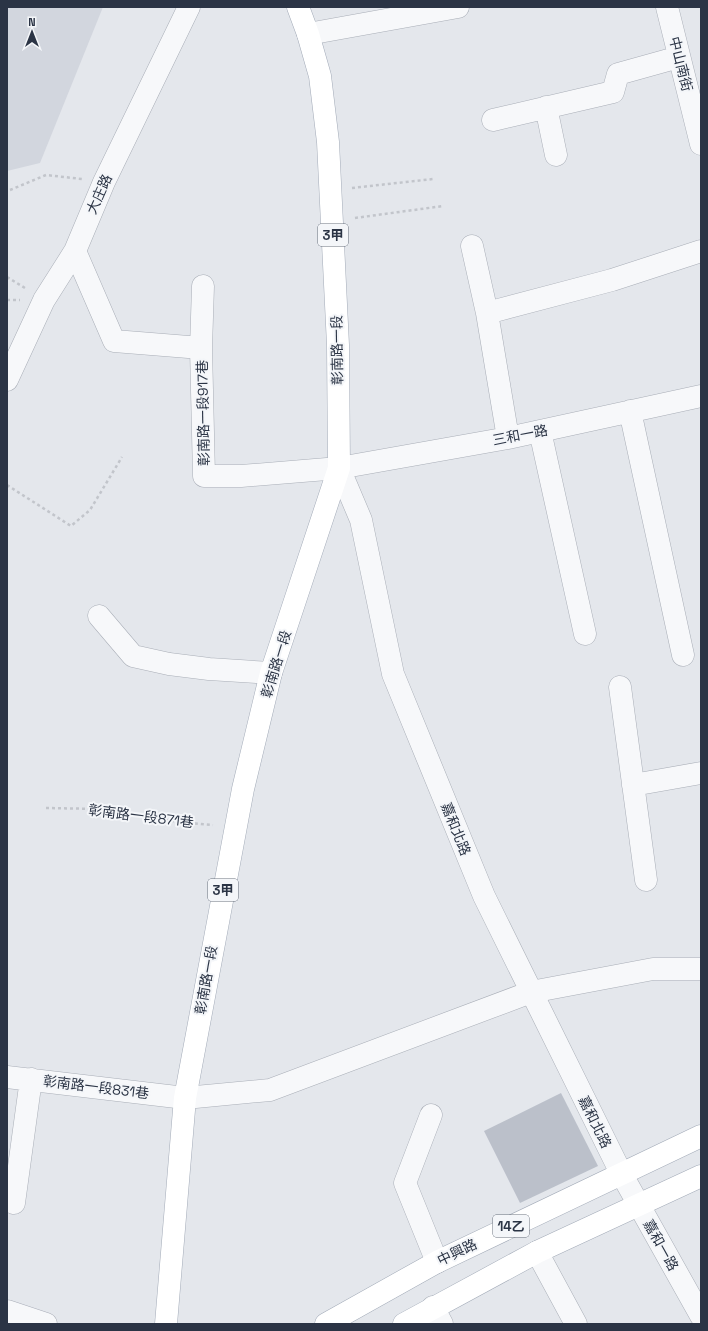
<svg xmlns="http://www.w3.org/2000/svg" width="708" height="1331" viewBox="0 0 708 1331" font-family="'Space Grotesk','Noto Sans TC',sans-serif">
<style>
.built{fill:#d2d6de}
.building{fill:#bbc0ca}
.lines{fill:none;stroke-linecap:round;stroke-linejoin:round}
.minor-casing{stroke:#a9aeb7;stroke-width:23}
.major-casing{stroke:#a3abb8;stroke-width:23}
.path{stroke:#c2c5cb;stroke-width:2.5;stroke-dasharray:3 3;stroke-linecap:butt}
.minor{stroke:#f7f8fa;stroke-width:22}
.major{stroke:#fff;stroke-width:22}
.labels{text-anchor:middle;stroke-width:4;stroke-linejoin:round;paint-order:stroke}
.shield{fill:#f4f6f9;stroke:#676e7b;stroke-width:1}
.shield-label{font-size:13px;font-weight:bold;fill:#2b3445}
.street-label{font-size:14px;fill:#2b3445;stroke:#f4f6f9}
</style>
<rect width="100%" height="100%" fill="#e4e7ec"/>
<path class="built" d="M7,7H103L40,163L7,171Z"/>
<path class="building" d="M561,1093L598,1166L520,1203L484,1131Z"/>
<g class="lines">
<defs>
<path id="minor" d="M667,7L701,144
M308,34L458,7
M546,107L556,155
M493,120L613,92L618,74L679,57
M472,246L487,313
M75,251L114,341L201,348
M203,286L201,348L204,476H241L339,468L508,438L701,396
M7,380L44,300L75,251L104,182L189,7
M630,411L683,655
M540,431L585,634
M508,438L487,313L612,280L701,251
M339,468L361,520L393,674L484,896L621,1173L701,1316
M99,616L133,656L169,664L209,669L271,673
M620,687L646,880
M633,785L701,773
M7,1077L185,1098L270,1090L531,992L653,969H701
M431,1115L405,1183L437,1262
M14,1203L31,1079
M537,1252L576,1324
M433,1307L442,1324
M7,1311L46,1324"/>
<path id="major" d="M166,1324L185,1098L243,789L271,673L339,468L338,345L328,142L320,76L308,34L298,7
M326,1324L437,1262L701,1136
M404,1324L537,1252L701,1176"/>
</defs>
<use href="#minor" class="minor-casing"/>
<use href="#major" class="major-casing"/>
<path class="path" d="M352,188L433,179
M10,190L46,175L82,179
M355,218L443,206
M7,277L25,288
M7,300H20
M7,485L71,526L90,510L122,457
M46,808L101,809L179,822L213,825"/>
<use href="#minor" class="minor"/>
<use href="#major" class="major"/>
</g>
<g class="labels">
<g class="shield">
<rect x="318" y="224" width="30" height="22" rx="3"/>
<rect x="208" y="879" width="30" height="22" rx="3"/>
<rect x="493" y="1215" width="36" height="22" rx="3"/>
</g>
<g class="shield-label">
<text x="333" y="240">3甲</text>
<text x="223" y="895">3甲</text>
<text x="511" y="1231">14乙</text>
</g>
<g class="street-label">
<text transform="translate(681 64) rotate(76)" y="5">中山南街</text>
<text transform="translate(99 194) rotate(-66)" y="5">大庄路</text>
<text transform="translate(337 350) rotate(-91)" y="5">彰南路一段</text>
<text transform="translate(203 413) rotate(-91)" y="5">彰南路一段917巷</text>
<text transform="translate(520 435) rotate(-11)" y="5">三和一路</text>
<text transform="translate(276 664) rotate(-73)" y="5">彰南路一段</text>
<text transform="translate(141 816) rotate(7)" y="5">彰南路一段871巷</text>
<text transform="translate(456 829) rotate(68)" y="5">嘉和北路</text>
<text transform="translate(206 980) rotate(-80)" y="5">彰南路一段</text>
<text transform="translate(96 1087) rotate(7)" y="5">彰南路一段831巷</text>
<text transform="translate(595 1122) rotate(64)" y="5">嘉和北路</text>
<text transform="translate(661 1245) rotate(61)" y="5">嘉和一路</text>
<text transform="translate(457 1252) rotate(-26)" y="5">中興路</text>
</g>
</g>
<rect width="708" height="1331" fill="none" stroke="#2b3445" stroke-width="16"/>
<g transform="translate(32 32)" stroke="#f4f6f9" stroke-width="3" paint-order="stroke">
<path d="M0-3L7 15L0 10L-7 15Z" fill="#2b3445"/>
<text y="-6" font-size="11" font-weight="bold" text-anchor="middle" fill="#2b3445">N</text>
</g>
</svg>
